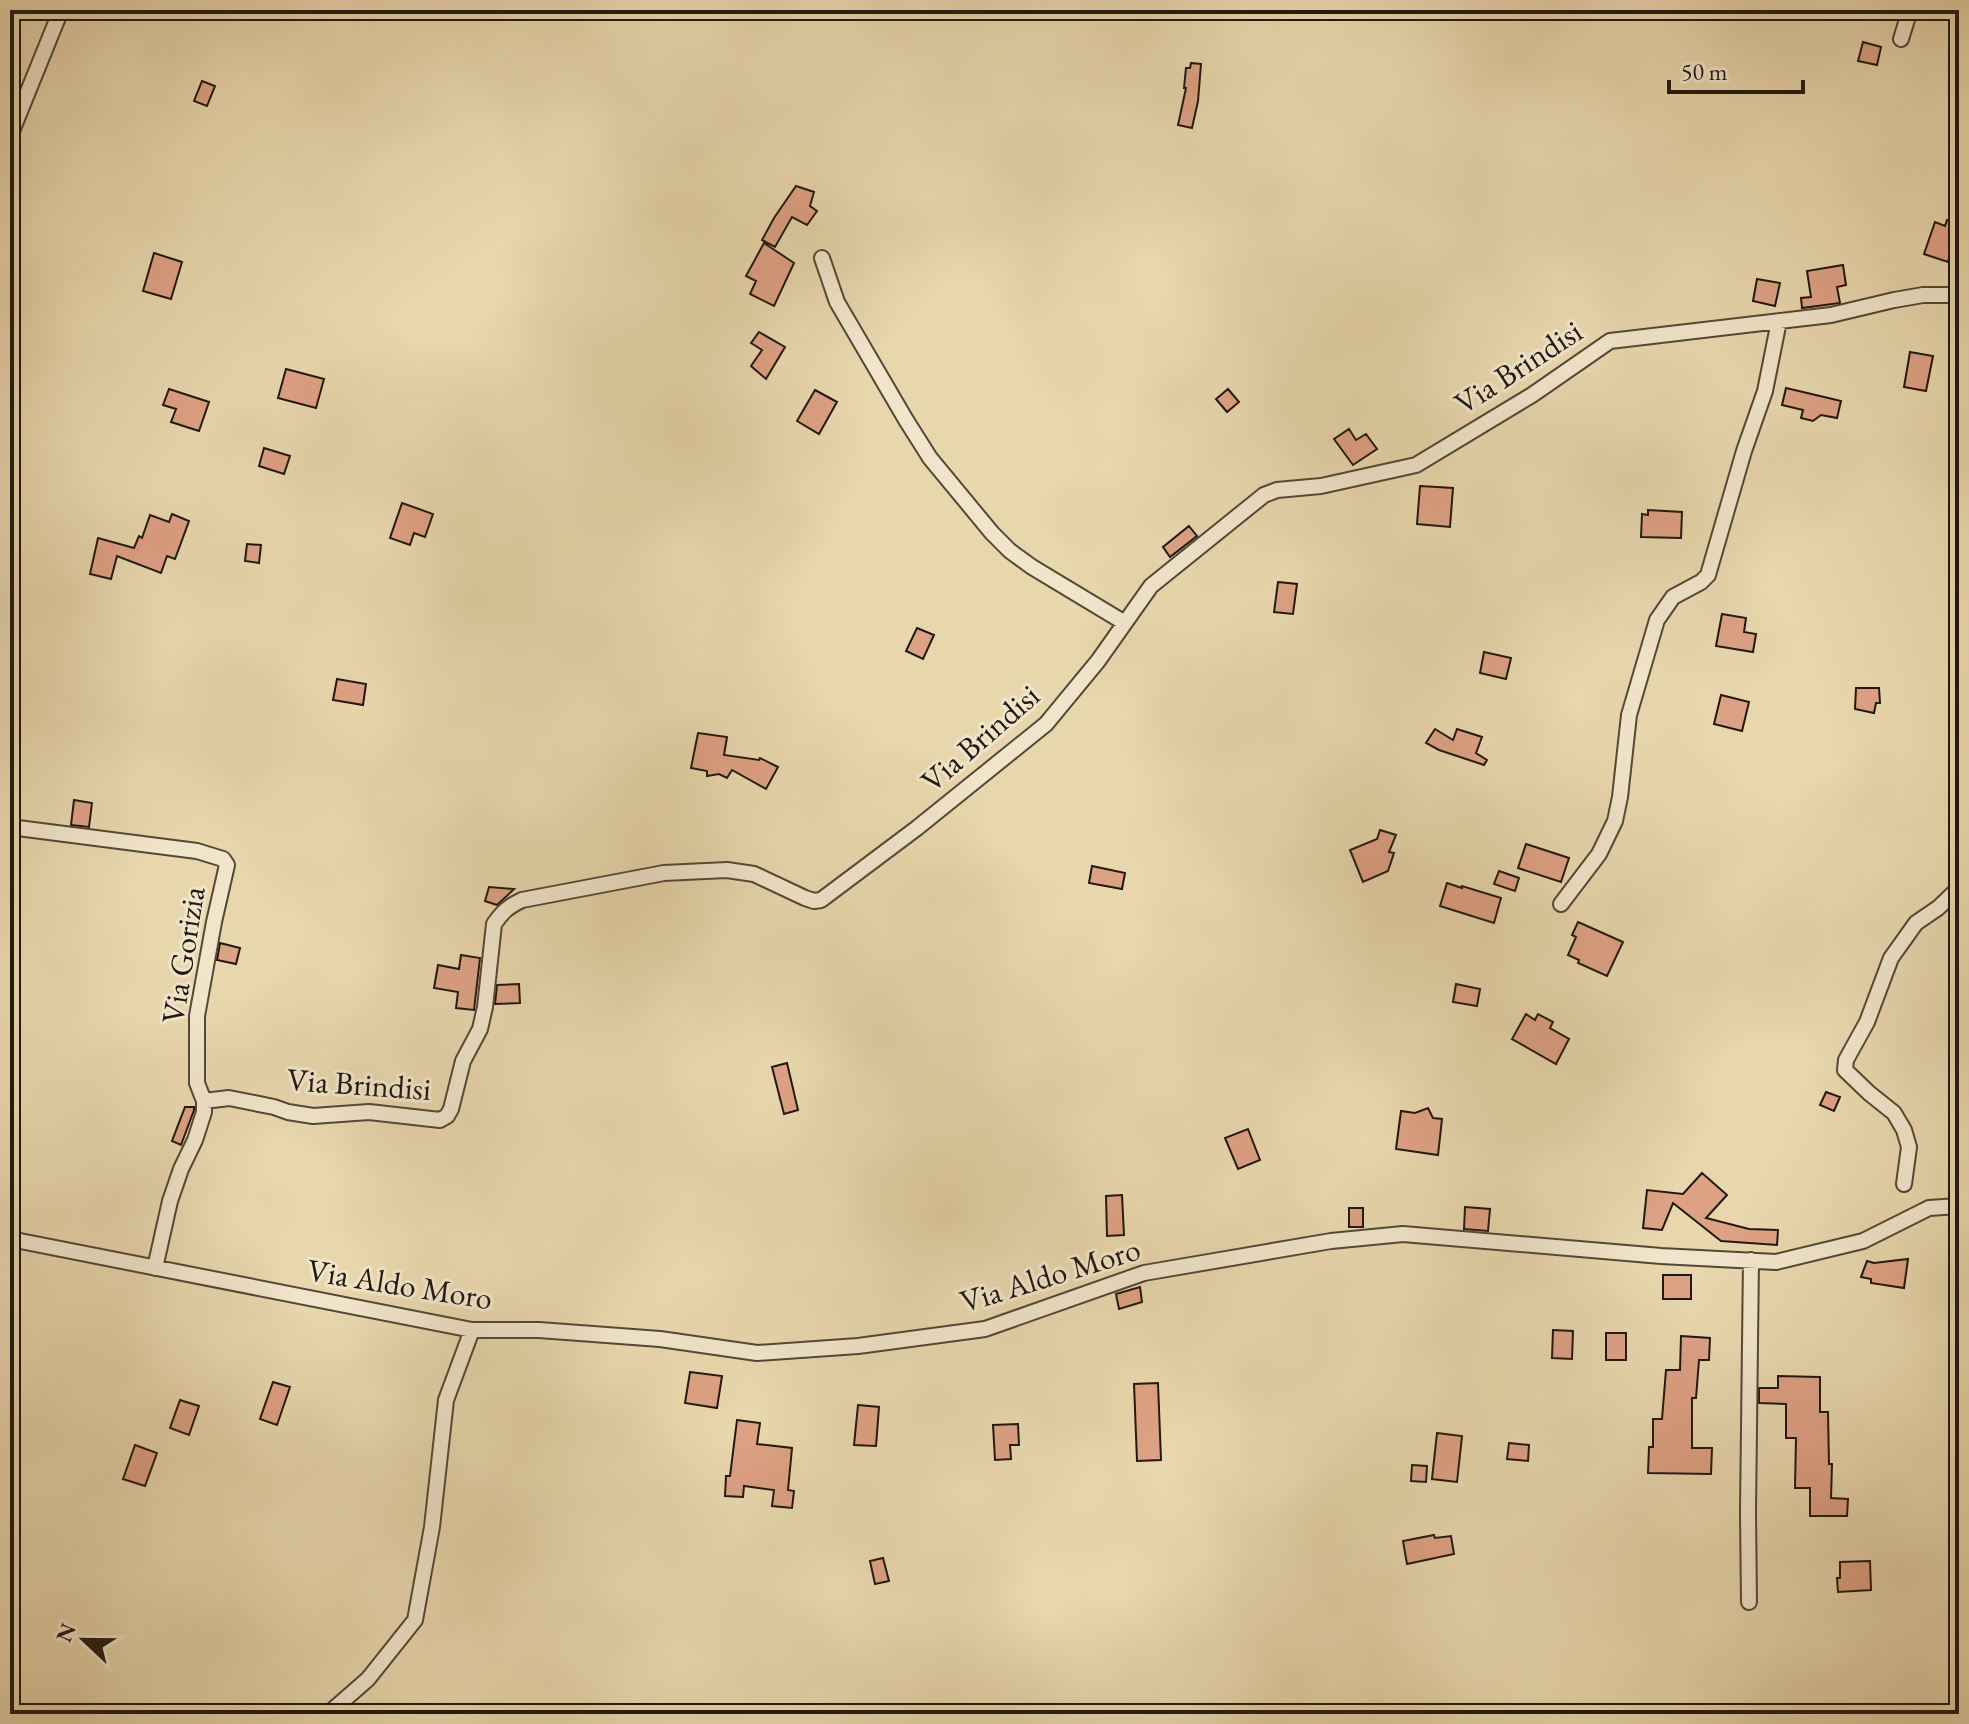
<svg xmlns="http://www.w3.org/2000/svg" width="1969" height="1724" viewBox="0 0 1969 1724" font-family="'EB Garamond',serif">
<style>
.building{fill:#dda184;stroke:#21180e;stroke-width:2}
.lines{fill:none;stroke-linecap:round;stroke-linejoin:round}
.street-casing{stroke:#534836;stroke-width:18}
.street{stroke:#f0e4ca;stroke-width:14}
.labels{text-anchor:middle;stroke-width:6;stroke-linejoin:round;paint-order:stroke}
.street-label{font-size:32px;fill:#21180e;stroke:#f0e4ca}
</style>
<rect width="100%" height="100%" fill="#e8d6ad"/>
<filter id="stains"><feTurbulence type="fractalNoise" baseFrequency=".0025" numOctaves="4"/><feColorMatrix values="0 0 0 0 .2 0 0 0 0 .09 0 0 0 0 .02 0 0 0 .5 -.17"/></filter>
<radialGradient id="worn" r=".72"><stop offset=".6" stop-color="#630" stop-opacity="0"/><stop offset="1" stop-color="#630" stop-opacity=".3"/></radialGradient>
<path class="building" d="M1863,42L1881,47L1877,65L1858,61Z
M1191,63L1201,64L1198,101L1192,128L1178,125L1186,88H1184L1186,68H1190Z
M202,81L215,86L207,106L194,101Z
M796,186L814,192L810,206L817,211L807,225L792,217L775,247L762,240L774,218Z
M1947,220L1959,224V257L1950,254L1948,262L1924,254L1935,222L1945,226Z
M764,243L794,263L774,306L750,294L756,281L746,276Z
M154,253L182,262L171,299L143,291Z
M1843,265L1846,285L1837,287L1840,303L1802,308L1801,298L1811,297L1807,271Z
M1757,279L1780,283L1775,306L1753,301Z
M759,332L785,347L766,379L751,366L762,350L751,343Z
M1910,352L1933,356L1926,391L1904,387Z
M286,369L324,379L316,408L278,398Z
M1786,388L1841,401L1837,418L1821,415L1813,421L1801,418L1803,410L1782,405Z
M169,389L209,402L199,431L171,422L176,409L163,405Z
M1228,389L1239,402L1227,412L1216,399Z
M815,390L837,402L819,434L797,421Z
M1349,429L1356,440L1366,434L1377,449L1353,465L1334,439Z
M264,448L290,456L284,474L259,466Z
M1420,486L1453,488L1450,527L1417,524Z
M402,503L433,514L425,537L414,533L410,545L390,538Z
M1648,510L1682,512L1681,538L1641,537L1642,514L1648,515Z
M172,514L189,521L175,559L167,556L161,573L117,556L111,579L90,574L98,538L134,548L139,536L142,538L150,515L169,522Z
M1189,526L1197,536L1170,557L1163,547Z
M247,544L261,545L259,563L245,561Z
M1278,582L1297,584L1293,614L1274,612Z
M1722,614L1746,618L1744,632L1756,634L1753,652L1716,646Z
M917,628L934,635L923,659L906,651Z
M1484,652L1511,658L1506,679L1480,673Z
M337,679L366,684L363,705L333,700Z
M1856,688H1879L1880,703H1876L1874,713L1855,709Z
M1721,695L1749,702L1742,731L1714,724Z
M1435,729L1453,740L1457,729L1482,737L1476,753L1487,760L1484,765L1439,750L1426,743Z
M698,733L727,737L724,755L759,760L760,758L778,767L766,789L732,770L727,778L719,774L707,776V771L691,768Z
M74,800L92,803L89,827L71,825Z
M1380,830L1396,835L1389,852L1394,853L1388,871L1363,882L1350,850L1377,839Z
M1526,844L1569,858L1561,882L1518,868Z
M1092,866L1125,873L1122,889L1089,883Z
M1499,871L1519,878L1515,891L1494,884Z
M1447,883L1462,888V886L1501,898L1494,923L1440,906Z
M489,887L514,889L497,905L485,901Z
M1578,922L1623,942L1607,976L1578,963L1579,960L1568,955L1576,937L1572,935Z
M220,943L240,948L236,964L217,960Z
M461,955L480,958L474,1010L456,1008L458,992L434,988L438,965L459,969Z
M519,984L520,1003L495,1004L497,985Z
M1456,984L1480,989L1477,1006L1453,1002Z
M1526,1014L1535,1020L1538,1014L1553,1022L1550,1028L1569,1039L1556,1064L1512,1039Z
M787,1063L798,1110L784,1114L772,1067Z
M1826,1092L1840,1097L1834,1111L1820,1105Z
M185,1107H194V1110L181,1145L172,1141Z
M1428,1108L1433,1118L1442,1119L1438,1155L1396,1149L1401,1111L1415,1113Z
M1248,1129L1260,1160L1238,1169L1225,1138Z
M1702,1173L1727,1195L1706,1218L1749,1229L1778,1230L1777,1245L1721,1241L1673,1203L1662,1230L1643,1228L1647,1190L1683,1194Z
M1122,1195L1124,1235L1107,1236L1106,1196Z
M1465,1207L1490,1209L1488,1231L1464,1229Z
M1349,1208H1363V1227H1349Z
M1908,1259L1904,1288L1871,1283V1279L1861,1277L1867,1261L1874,1263Z
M1663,1275H1691V1299H1663Z
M1140,1287L1142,1302L1119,1309L1116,1294Z
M1553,1330L1573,1331L1572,1359L1552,1358Z
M1606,1333H1626V1360H1606Z
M1681,1336L1710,1338L1709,1360H1699L1696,1398H1692V1448H1712L1711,1474L1648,1473L1649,1447H1653V1419H1662L1666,1370H1680Z
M690,1372L722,1376L717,1408L685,1403Z
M1778,1376L1820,1377V1412H1828L1829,1464H1832L1831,1498L1848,1499L1847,1516H1810V1488H1795L1796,1438H1786V1404L1759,1403V1388H1778Z
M273,1382L290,1387L277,1425L260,1419Z
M1158,1383L1161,1460L1137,1461L1134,1384Z
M180,1400L199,1406L189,1435L170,1428Z
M858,1405L879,1407L876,1446L854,1445Z
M737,1420L760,1423L757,1444L792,1448L788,1490L794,1491L792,1508L772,1506L774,1490L744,1486L743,1497L725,1496L726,1476H730Z
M1018,1424L1019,1445H1010L1011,1459L995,1460L993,1425Z
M1437,1433L1462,1436L1457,1482L1432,1479Z
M1509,1443L1529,1445L1528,1461L1507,1459Z
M135,1445L157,1453L145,1486L123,1479Z
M1412,1465L1427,1466L1426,1482L1411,1481Z
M1434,1535L1435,1538L1451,1536L1454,1554L1407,1564L1403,1541Z
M883,1558L889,1581L875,1584L870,1561Z
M1870,1561L1871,1590L1838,1592L1837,1578H1840V1562Z"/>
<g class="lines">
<defs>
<path id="street" d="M1901,39L1910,10
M10,136L61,10
M822,258L837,302L906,420L930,458L992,533L1010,551L1032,567L1125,623
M10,827L197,851L223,859L227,865L214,922L197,1016V1083L204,1101V1112L195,1140L181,1169L170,1201L155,1268
M1561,904L1599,854L1615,821L1620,797L1629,715L1657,620L1673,597L1701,582L1708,575L1744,451L1765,391L1779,321
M204,1101L229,1098L274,1107L288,1112L313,1116L369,1112L440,1120L447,1116L451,1109L463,1061L480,1029L485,1007L494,924C502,912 509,906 522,900L664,873L727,870L754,874L805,898L814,901L821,900L917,828L1046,724L1098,661L1151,586L1264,495L1277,490L1321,486L1416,465L1532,395L1610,341L1831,315L1894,300L1923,295H1959
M1904,1184L1909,1147L1904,1130L1894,1113L1869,1093L1845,1070L1846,1060L1867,1022L1891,958L1916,923L1938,908L1959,888
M10,1239L472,1330H539L660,1339L757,1353L858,1346L985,1329L1144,1273L1331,1241L1403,1234L1661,1256L1776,1262L1863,1241L1929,1208L1959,1206
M1749,1602L1748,1512L1751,1260
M328,1714L368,1679L415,1620L432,1527L446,1400L472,1330"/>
</defs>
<use href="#street" class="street-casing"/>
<use href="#street" class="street"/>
</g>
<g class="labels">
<g class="street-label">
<text transform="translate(1518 367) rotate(-33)" y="11">Via Brindisi</text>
<text transform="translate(980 738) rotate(-41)" y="11">Via Brindisi</text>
<text transform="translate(183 955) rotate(-81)" y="11">Via Gorizia</text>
<text transform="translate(359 1084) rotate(4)" y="11">Via Brindisi</text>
<text transform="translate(1050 1275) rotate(-17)" y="11">Via Aldo Moro</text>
<text transform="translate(400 1284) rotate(9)" y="11">Via Aldo Moro</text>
</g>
</g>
<rect width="1969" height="1724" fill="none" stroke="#e8d6ad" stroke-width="40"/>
<rect x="12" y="12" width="1945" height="1700" fill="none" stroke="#21180e" stroke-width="4"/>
<rect x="20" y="20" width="1929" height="1684" fill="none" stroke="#21180e" stroke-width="2"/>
<g transform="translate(84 1640) rotate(292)" stroke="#f0e4ca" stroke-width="6" paint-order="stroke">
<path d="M0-6L14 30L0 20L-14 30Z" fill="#21180e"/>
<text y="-12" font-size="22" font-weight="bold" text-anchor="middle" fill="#21180e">N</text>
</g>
<path d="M1669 80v12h134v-12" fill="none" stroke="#21180e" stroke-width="4"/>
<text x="1681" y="80" font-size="24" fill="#21180e" stroke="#f0e4ca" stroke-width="6" paint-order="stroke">50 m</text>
<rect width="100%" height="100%" filter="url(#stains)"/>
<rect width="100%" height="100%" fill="url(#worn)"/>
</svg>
